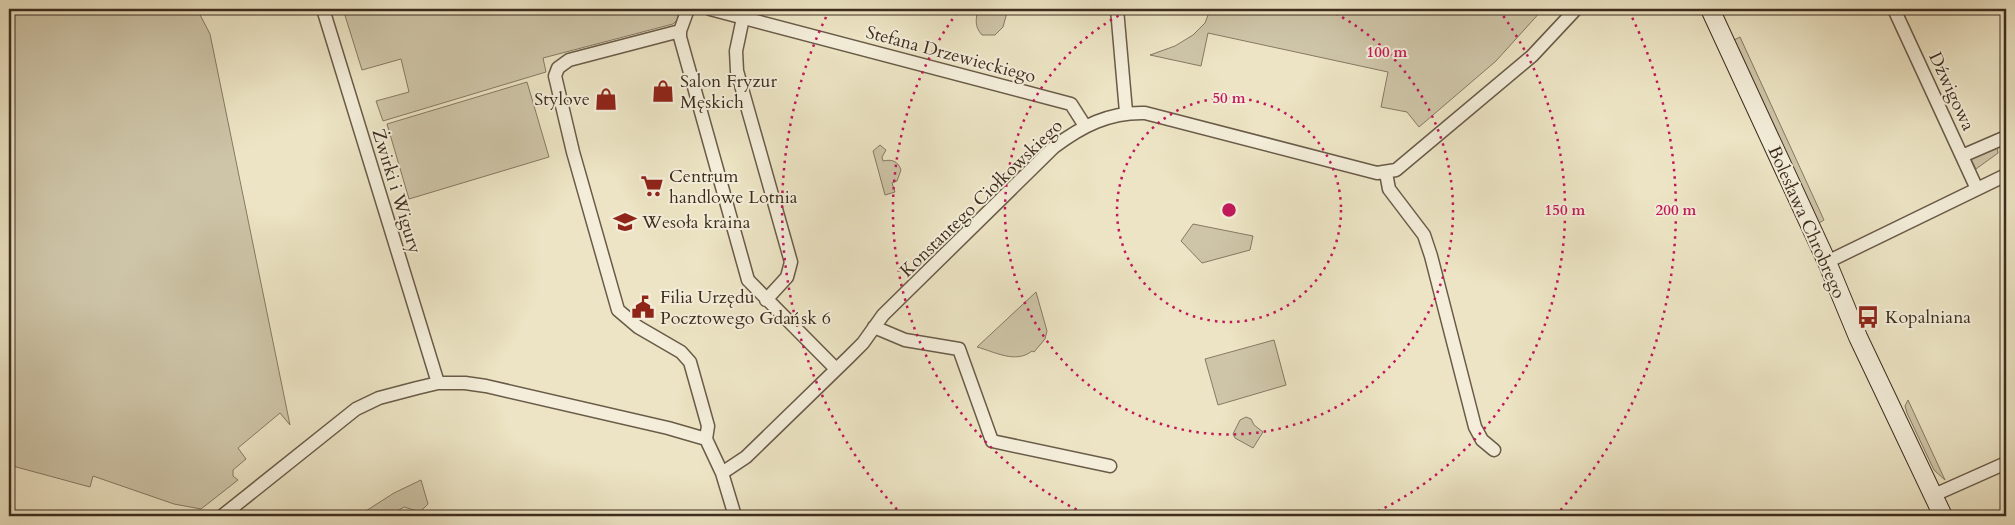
<svg xmlns="http://www.w3.org/2000/svg" width="2015" height="525" viewBox="0 0 2015 525" font-family="Cardo,serif">
<style>
.green{fill:#cec5a8;stroke:#867963}
.lines{fill:none;stroke-linecap:round;stroke-linejoin:round}
.street-casing{stroke:#6a5b48;stroke-width:15}
.secondary-casing{stroke:#3e2d1e;stroke-width:20}
.street{stroke:#f3edd9;stroke-width:12}
.secondary{stroke:#f3edd9;stroke-width:18}
.ring{fill:none;stroke:#c2185b;stroke-width:2.5;stroke-dasharray:2.5 5}
.labels{text-anchor:middle;stroke-width:4;stroke-linejoin:round;paint-order:stroke}
.street-label{font-size:18px;fill:#3e2d1e;stroke:#f3edd9}
.poi-label{font-size:18px;fill:#3e2d1e;stroke:#f3edd9;text-anchor:start}
.centre{fill:#c2185b;stroke:#f3edd9;stroke-width:2.5}
.ring-label{font-size:15px;text-anchor:middle;font-weight:bold;fill:#c2185b;stroke:#f3edd9;stroke-width:4;stroke-linejoin:round;paint-order:stroke}
</style>
<rect width="100%" height="100%" fill="#ece4c4"/>
<filter id="stains"><feTurbulence type="fractalNoise" baseFrequency=".004" numOctaves="4"/><feColorMatrix values="0 0 0 0 .2 0 0 0 0 .09 0 0 0 0 .02 0 0 0 .5 -.17"/></filter>
<radialGradient id="worn" r=".72"><stop offset=".6" stop-color="#630" stop-opacity="0"/><stop offset="1" stop-color="#630" stop-opacity=".3"/></radialGradient>
<path class="green" d="M9,9H144L162,11L197,9L210,34L290,425L280,413L238,448L246,459L233,470V476L238,480L201,509L174,504L93,476L90,487L9,465Z
M343,9H678L681,16L673,24L543,58L546,72L383,121L376,101L409,92L401,59L362,70Z
M978,9H1008L1003,27L995,35H982C974,26 976,19 978,9Z
M1222,9H1543L1496,61L1419,127L1407,112L1381,107L1388,72L1208,33L1201,66L1150,55L1175,46L1193,35L1205,23L1210,10L1220,11Z
M1740,37L1824,220L1819,223L1734,40Z
M527,82L549,157L409,199L387,124Z
M880,145L886,150L882,157L883,161C892,159 898,161 901,170L897,181L892,183L895,192L885,195L873,151Z
M1997,147L1998,153L1976,169L1971,159L1973,157Z
M1193,224L1253,236L1250,250L1202,263L1181,241Z
M1036,292L1047,331L1045,339L1034,352L1032,351C1016,364 995,352 977,347Z
M1274,340L1286,385L1218,405L1205,359Z
M1908,400L1945,480L1934,470L1907,413L1905,406Z
M1246,417L1251,419L1254,425L1263,432L1253,448L1235,438L1233,434L1240,420Z
M421,480L428,504L420,512L404,507L389,516H358L394,493Z"/>
<g class="lines">
<defs>
<path id="street" d="M323,9L438,383
M688,9L680,31V37L748,280L836,369
M710,9L1071,104L1085,126
M1117,9L1126,112
M1894,9L1977,189
M743,18L736,51L737,71L791,262L787,277L766,300
M680,31L569,60L558,68L555,76L573,152L618,310L638,327L681,352L690,362L708,426L706,439
M1962,156L2006,137
M1386,173L1389,189L1424,235L1431,256L1475,427L1482,440L1494,450
M1827,262L2006,175
M874,327L905,340L959,349L992,441L1110,466
M722,473L746,457L849,357L863,343L883,315L1054,147C1082,126 1109,112 1145,113L1377,173L1396,170L1532,56L1576,9
M1934,495L2006,463
M222,516L356,409L379,398L417,388L438,383H465L486,386L668,428L706,439L722,473L735,516"/>
<path id="secondary" d="M1710,9L1827,262L1858,337L1943,516"/>
</defs>
<use href="#street" class="street-casing"/>
<use href="#secondary" class="secondary-casing"/>
<use href="#street" class="street"/>
<use href="#secondary" class="secondary"/>
</g>
<g class="ring">
<circle cx="1229" cy="210" r="112"/>
<path d="M1329 10A224 224 0 1 1 1129 10"/>
<path d="M1090 516A336 336 0 0 1 959 10M1499 10A336 336 0 0 1 1368 516"/>
<path d="M902 515A447 447 0 0 1 829 11M1629 11A447 447 0 0 1 1556 515"/>
</g>
<defs>
<symbol id="shop-bare" viewBox="-9 -9 18 18"><path d="M-5-2.5h2.3a2.7 3.5 0 0 1 5.4 0H5L5.5 6h-11ZM-1.5-2.5h3a1.5 2.3 0 0 0-3 0Z" fill="#8f2418" stroke="#f3edd9" stroke-width="2.5" paint-order="stroke"/></symbol>
<symbol id="supermarket-bare" viewBox="-9 -9 18 18"><path d="M-6-5.5h2.5l.6 2H6L4.5 2H-2.5L-4.4-4H-6ZM-1.5 3.2a1.3 1.3 0 1 0 .1 0ZM3 3.2a1.3 1.3 0 1 0 .1 0Z" fill="#8f2418" stroke="#f3edd9" stroke-width="2.5" paint-order="stroke"/></symbol>
<symbol id="school-bare" viewBox="-9 -9 18 18"><path d="M0-5L7-2L0 1L-7-2ZM-4 1L0 2.5L4 1V4Q0 6-4 4Z" fill="#8f2418" stroke="#f3edd9" stroke-width="2.5" paint-order="stroke"/></symbol>
<symbol id="civic-bare" viewBox="-9 -9 18 18"><path d="M-.6-6.5H3V-4.5H.6V-3L4-1V1h2V6H-6V1h2V-1L-.6-3ZM-1.2 2.5V6h2.4V2.5Z" fill="#8f2418" stroke="#f3edd9" stroke-width="2.5" paint-order="stroke"/></symbol>
<symbol id="bus-bare" viewBox="-9 -9 18 18"><path d="M-5-6H5V4H4V6H2V4H-2V6H-4V4H-5ZM-3.5-4V0h7V-4ZM-3.5 1.2v1.5H-2V1.2ZM2 1.2v1.5H3.5V1.2Z" fill="#8f2418" stroke="#f3edd9" stroke-width="2.5" paint-order="stroke"/></symbol>
</defs>
<g fill-rule="evenodd">
<use href="#shop-bare" x="647" y="75" width="32" height="32"/>
<use href="#shop-bare" x="590" y="83" width="32" height="32"/>
<use href="#supermarket-bare" x="636" y="170" width="32" height="32"/>
<use href="#school-bare" x="609" y="206" width="32" height="32"/>
<use href="#civic-bare" x="627" y="291" width="32" height="32"/>
<use href="#bus-bare" x="1852" y="301" width="32" height="32"/>
</g>
<g class="labels">
<g class="street-label">
<text transform="translate(951 54) rotate(15)" y="6">Stefana Drzewieckiego</text>
<text transform="translate(1952 91) rotate(65)" y="6">Dźwigowa</text>
<text transform="translate(397 191) rotate(73)" y="6">Żwirki i Wigury</text>
<text transform="translate(981 198) rotate(-44)" y="6">Konstantego Ciołkowskiego</text>
<text transform="translate(1807 222) rotate(66)" y="6">Bolesława Chrobrego</text>
</g>
<g class="poi-label">
<text x="680" y="87">Salon Fryzur<tspan x="680" dy="21">Męskich</tspan></text>
<text x="590" y="105" text-anchor="end">Stylove</text>
<text x="669" y="182">Centrum<tspan x="669" dy="21">handlowe Lotnia</tspan></text>
<text x="642" y="228">Wesoła kraina</text>
<text x="660" y="303">Filia Urzędu<tspan x="660" dy="21">Pocztowego Gdańsk 6</tspan></text>
<text x="1885" y="323">Kopalniana</text>
</g>
</g>
<circle cx="1229" cy="210" r="8" class="centre"/>
<g class="ring-label">
<text x="1387" y="57">100 m</text>
<text x="1229" y="103">50 m</text>
<text x="1565" y="215">150 m</text>
<text x="1676" y="215">200 m</text>
</g>
<rect width="2015" height="525" fill="none" stroke="#ece4c4" stroke-width="30"/>
<rect x="10" y="10" width="1995" height="505" fill="none" stroke="#3e2d1e" stroke-width="2.5"/>
<rect x="15" y="15" width="1985" height="495" fill="none" stroke="#3e2d1e"/>
<rect width="100%" height="100%" filter="url(#stains)"/>
<rect width="100%" height="100%" fill="url(#worn)"/>
</svg>
